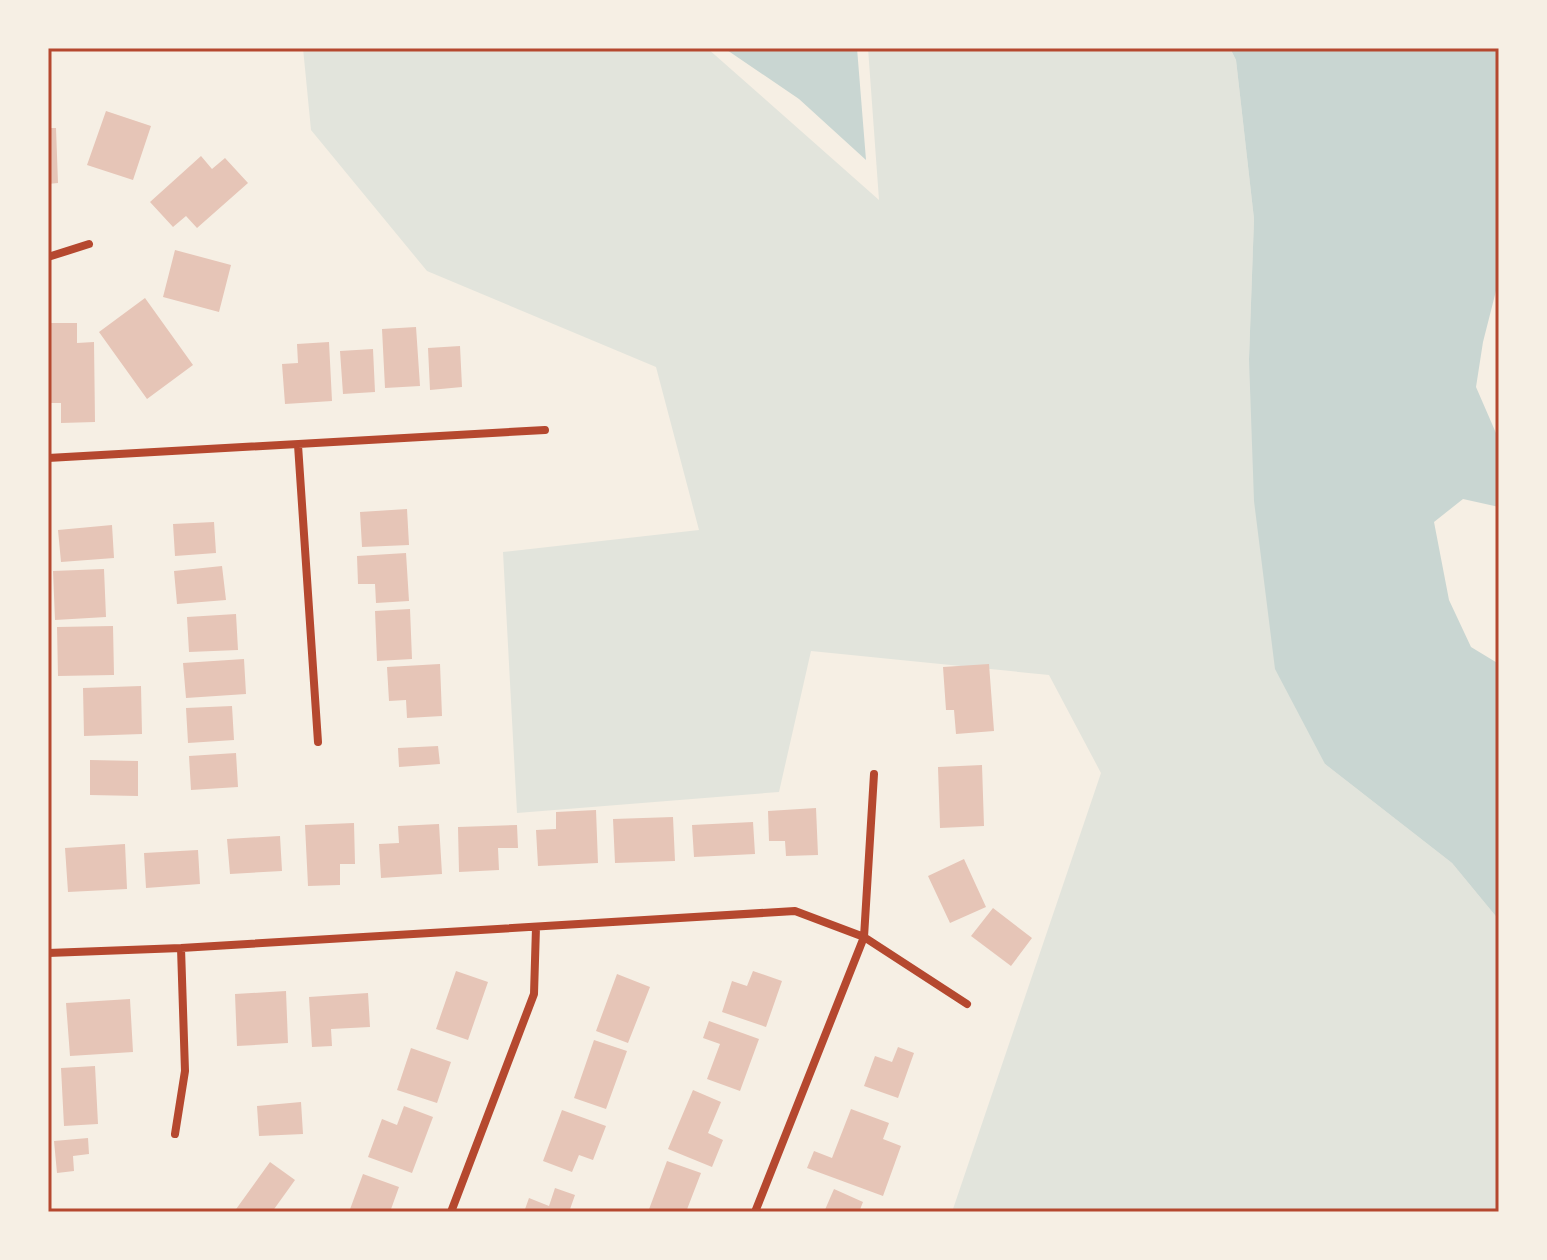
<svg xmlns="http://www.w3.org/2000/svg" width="1547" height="1260" viewBox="0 0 1547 1260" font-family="'DM Sans',sans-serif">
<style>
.green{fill:#e2e4dc}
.water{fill:#c9d6d2}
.building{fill:#e6c5b7}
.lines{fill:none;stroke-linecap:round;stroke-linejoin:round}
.minor{stroke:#b5482f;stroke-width:8}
.neatline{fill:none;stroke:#b5482f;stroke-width:3}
</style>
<rect width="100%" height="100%" fill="#f6efe4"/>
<path class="green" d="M303,48H707L879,200L868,48H1230L1236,60L1254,219L1249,359L1325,764L1452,863L1499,920V1212H952L1101,773L1049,675L811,651L779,792L517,813L503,552L699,530L656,367L427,271L311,130Z"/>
<path class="water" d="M724,48H857L866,160L799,99Z
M1230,48H1499V279L1483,342L1476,387L1499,440V507L1463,499L1434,522L1449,600L1471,647L1499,664V920L1452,863L1325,764L1275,669L1254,501L1249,359L1254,219L1236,60Z"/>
<path class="building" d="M106,111L151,126L133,180L87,165Z
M48,128H56L58,183L48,184Z
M201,156L212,169L225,158L248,183L197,228L186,216L173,227L150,202Z
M175,250L231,265L219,312L163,297Z
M145,298L193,365L147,399L99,332Z
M48,323H77V343L94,342L95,422L61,423V403H48Z
M416,327L420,386L385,388L382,329Z
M329,342L332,401L285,404L282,364L298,363L297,344Z
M460,346L462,387L430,390L428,348Z
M373,349L375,392L343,394L340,351Z
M407,509L409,545L362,547L360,512Z
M214,522L216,553L175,556L173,524Z
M112,525L114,558L61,562L58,530Z
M406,553L409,601L376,603L375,584H358L357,556Z
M222,566L226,600L177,604L174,571Z
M104,569L106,617L55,620L53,571Z
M410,609L412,659L377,661L375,611Z
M236,614L238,650L189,652L187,617Z
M113,626L114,675L58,676L57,627Z
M244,659L246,694L186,698L183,663Z
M440,664L442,716L407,718L406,700L389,701L387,667Z
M989,664L994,731L956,734L954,710H946L943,667Z
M141,686L142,734L84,736L83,688Z
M232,706L234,740L188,743L186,708Z
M438,746L440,764L399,767L398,748Z
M236,753L238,787L191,790L189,756Z
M90,760L138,761V796L90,795Z
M982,765L984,826L940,828L938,767Z
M816,808L818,855L786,856L785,841H769L768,811Z
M596,810L598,863L538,866L536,830L556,829V812Z
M673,817L675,861L615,863L613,819Z
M753,822L755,854L694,857L692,825Z
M354,823L355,864H340V885L308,886L305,825Z
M439,824L442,874L381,878L379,844L399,843L398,826Z
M517,825L518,848H498L499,870L459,872L458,827Z
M280,836L282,871L230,874L227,839Z
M125,844L127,889L68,892L65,848Z
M198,850L200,884L146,888L144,853Z
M964,859L986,907L950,923L928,876Z
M993,908L1032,938L1011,966L971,936Z
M456,971L488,982L468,1040L436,1029Z
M753,971L782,981L766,1027L722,1012L732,981L747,986Z
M617,974L650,987L628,1043L596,1031Z
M286,991L288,1043L237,1046L235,994Z
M368,993L370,1027L331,1029L332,1046L312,1047L309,997Z
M130,999L133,1052L70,1056L66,1003Z
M709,1021L759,1039L740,1091L707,1079L720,1044L703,1038Z
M594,1040L627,1051L606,1109L574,1098Z
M898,1047L914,1053L898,1098L864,1086L875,1056L892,1062Z
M411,1048L451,1062L437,1103L397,1090Z
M95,1066L98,1124L64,1126L61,1068Z
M693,1090L721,1102L708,1133L723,1140L712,1167L668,1149Z
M301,1102L303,1134L259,1136L257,1106Z
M404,1106L433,1117L412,1173L368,1157L382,1119L397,1125Z
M851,1109L889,1123L883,1139L901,1146L883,1196L807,1168L814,1151L832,1158Z
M562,1110L606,1126L593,1160L579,1155L572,1172L543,1161Z
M88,1138L89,1154L73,1156L74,1171L57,1173L54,1141Z
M667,1161L701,1173L686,1212H648Z
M270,1162L295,1180L272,1212H234Z
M363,1174L399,1187L390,1212H349Z
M555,1188L575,1195L569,1212H524L529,1198L549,1206Z
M834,1189L863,1202L859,1212H824Z"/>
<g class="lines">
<path class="minor" d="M48,257L89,244
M298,445L318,742
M48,458L545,430
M48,953L181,948L795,911L864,937L967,1004
M175,1134L185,1071L181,948
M451,1212L534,994L536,927
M755,1212L864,937L874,774"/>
</g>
<rect width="1547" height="1260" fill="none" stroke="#f6efe4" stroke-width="100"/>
<rect x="50" y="50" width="1447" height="1160" class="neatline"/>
</svg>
